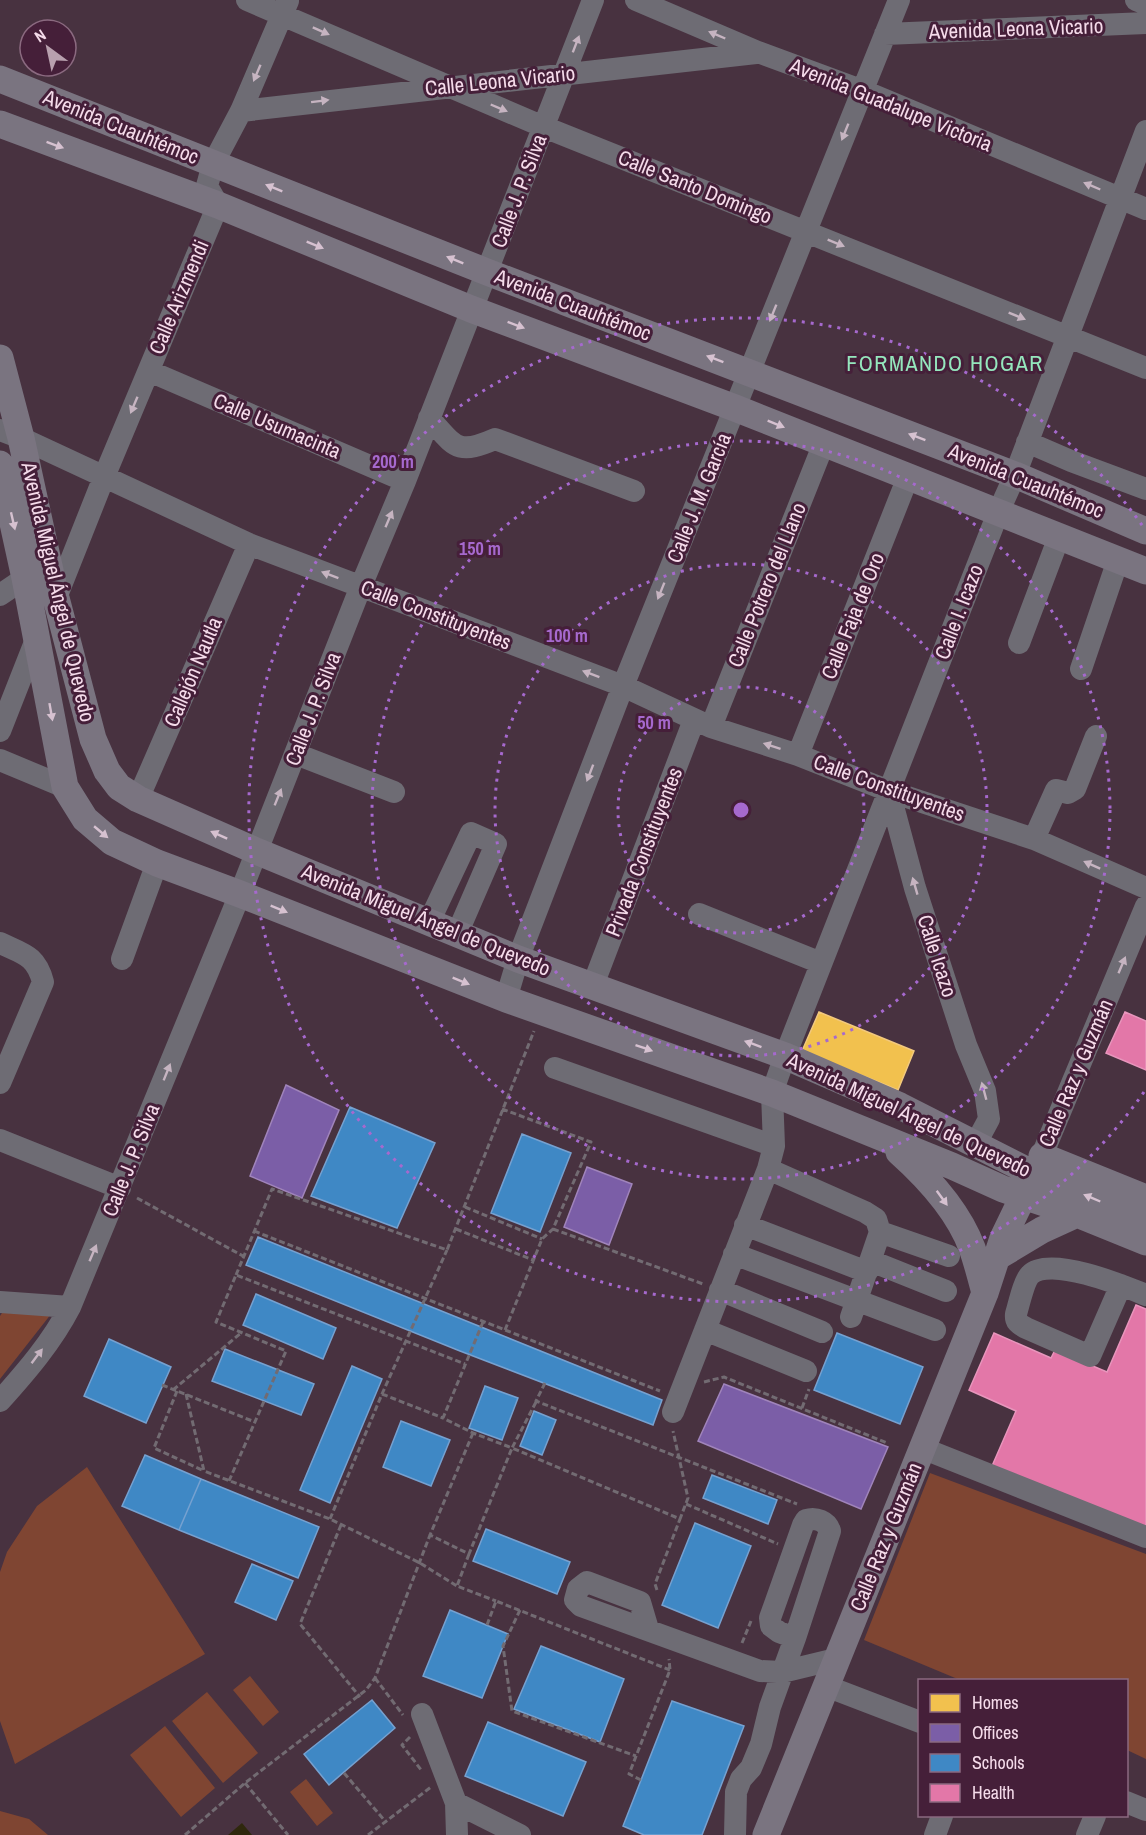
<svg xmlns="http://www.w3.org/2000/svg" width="1146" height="1835" viewBox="0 0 1146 1835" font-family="'Archivo Narrow',sans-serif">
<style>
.green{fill:#7f4532}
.water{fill:#2f280d}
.homes{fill:#f2c14e;stroke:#f3c97d;stroke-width:1.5}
.offices{fill:#7b5ea7;stroke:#a084bb;stroke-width:1.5}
.schools{fill:#3f88c5;stroke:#76a1d0;stroke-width:1.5}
.health{fill:#e377a8;stroke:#e895bc;stroke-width:1.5}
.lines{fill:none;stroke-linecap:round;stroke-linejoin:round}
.path{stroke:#726b72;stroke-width:3;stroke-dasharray:6 3;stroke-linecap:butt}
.minor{stroke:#6e6c74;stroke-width:22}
.major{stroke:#7a7480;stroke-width:27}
.oneway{fill:#c6b4c1}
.oneway2{fill:#d6c1d0}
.ring{fill:none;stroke:#a669ce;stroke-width:3;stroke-dasharray:3 6}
.labels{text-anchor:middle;stroke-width:6;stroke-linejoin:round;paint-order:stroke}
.street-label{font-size:21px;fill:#f5dbea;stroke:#451f39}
.neighbourhood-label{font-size:22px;letter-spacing:1.5px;fill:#95e7bd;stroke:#451f39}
.centre{fill:#a669ce;stroke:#451f39;stroke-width:3}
.ring-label{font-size:18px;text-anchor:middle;font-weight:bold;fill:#a669ce;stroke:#451f39;stroke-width:6;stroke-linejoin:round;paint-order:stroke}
</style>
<rect width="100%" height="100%" fill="#483240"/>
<path class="green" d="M55,1309L0,1379V1316L2,1313Z
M87,1467L205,1654L15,1764L0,1721V1572L7,1552L37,1506Z
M930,1473L1146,1554V1759L1127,1750L1126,1680H960L864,1640Z
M250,1676L279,1712L263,1726L233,1690Z
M207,1692L258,1753L223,1783L172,1721Z
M165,1726L215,1788L181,1817L130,1755Z
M306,1779L333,1813L317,1826L290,1792Z
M0,1811L29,1819L48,1835H0Z"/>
<path class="water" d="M242,1823L252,1835H228Z"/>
<path class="homes" d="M819,1012L914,1051L898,1090L802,1051Z"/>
<path class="offices" d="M286,1085L339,1110L302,1198L250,1176Z
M587,1167L632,1184L609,1245L564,1227Z
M724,1384L888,1447L861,1509L698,1441Z"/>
<path class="schools" d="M350,1107L435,1143L397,1228L311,1196Z
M522,1134L571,1153L540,1232L491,1213Z
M258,1237L662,1400L653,1425L460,1351L246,1265Z
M256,1294L336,1328L323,1359L243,1325Z
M837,1333L923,1367L900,1424L814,1390Z
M109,1339L171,1367L146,1423L84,1396Z
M225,1349L314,1384L301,1415L212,1381Z
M352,1366L382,1379L330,1503L300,1490Z
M485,1386L518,1398L502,1440L469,1428Z
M534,1411L556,1420L542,1455L520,1446Z
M401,1421L450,1440L431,1486L383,1467Z
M145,1455L201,1479L179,1530L122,1506Z
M712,1475L777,1500L768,1524L703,1498Z
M201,1479L319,1527L298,1578L179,1530Z
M695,1523L751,1546L718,1628L662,1605Z
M486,1529L570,1562L557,1594L473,1561Z
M252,1564L293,1581L276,1620L235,1602Z
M450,1610L508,1634L482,1698L423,1676Z
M541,1646L624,1679L600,1742L514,1709Z
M372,1700L395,1728L329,1785L304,1754Z
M672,1701L744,1726L702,1835H644L623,1826Z
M488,1722L586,1762L563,1816L465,1776Z"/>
<path class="health" d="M1125,1012L1146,1021V1070L1106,1053Z
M1136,1305L1146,1309V1532L992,1466L1016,1411L969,1390L994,1333L1051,1358L1055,1350L1107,1372Z"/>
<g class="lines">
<path class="path" d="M502,1109L591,1142L553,1229L542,1239L505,1330
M137,1198L243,1256
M465,1207L542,1239
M456,1229L533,1260
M553,1229L703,1284
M254,1231L660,1391
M236,1275L272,1189L447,1250L534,1031
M483,1322L443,1418L473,1433L512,1448L536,1402
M704,1382L724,1377L887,1443
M545,1383L536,1401L797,1504
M162,1385L255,1422
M173,1390L241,1333
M177,1391L154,1448L204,1471
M186,1394L204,1471L330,1519L420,1563L457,1586
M382,1394L443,1418
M802,1408L809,1389
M473,1433L430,1535L469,1554L512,1448L680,1519L688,1498L673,1431
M229,1481L286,1351L216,1322L236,1275L465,1364
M686,1504L778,1544
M330,1519L382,1394L447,1250
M341,1525L300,1624L360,1697
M469,1554L457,1586L496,1601
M657,1590L655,1584L680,1519
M520,1610L503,1646L512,1711L636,1756
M487,1625L496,1601L670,1670
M742,1643L751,1621
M375,1678L403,1715
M410,1737L402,1745L422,1771
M344,1773L385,1821
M641,1780L629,1774L670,1670L669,1659
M245,1783L288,1835
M185,1835L245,1783L366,1690L375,1678L430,1535
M368,1835L431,1787"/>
<path class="minor" d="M247,0L544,127L1146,368
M636,0L758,52L861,90L1146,209
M1136,0L1146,4
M885,34L1146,23
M241,111L756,53
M149,371L405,481
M429,418C455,446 456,456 495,439L634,491
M0,430L21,438L249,544L623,686L711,727L798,755L889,791L1034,839L1146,888
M1027,442L1071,461L1146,489
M0,595L25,578
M56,598L104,477L218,205L207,186L213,164L241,111L288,1
M1019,643L1059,537
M1081,669L1118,560
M711,727L824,443
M0,731L37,637
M296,754L394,792
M798,755L908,477
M0,760L65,787
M889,791L915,888L966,1045L985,1091L989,1119L975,1145
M138,799L249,544
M1034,839L1056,790L1068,793L1075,789L1096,736
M699,914L821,963
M429,922L471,833L496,844L457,934
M0,943C23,954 36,955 43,982L0,1083
M122,959L157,863
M593,985L694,720
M506,999L518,959L623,686L899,0
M555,1068L774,1146
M0,1140L120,1188
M768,1169L865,1212L876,1219L880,1232L851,1317
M1035,1172L1146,906
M745,1225L867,1272
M880,1232L949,1256
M734,1254L935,1330
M871,1261L946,1291
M1121,1285L1090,1356L1026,1328C1019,1324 1015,1322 1016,1314C1019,1304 1024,1281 1030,1275C1049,1255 1124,1286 1146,1295
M720,1290L822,1332
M0,1302L70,1307
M705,1330L806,1371
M0,1401C26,1372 52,1342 70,1307L240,894L361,586L405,481L593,0
M673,1412L768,1169L774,1146L772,1093L785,1056L998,513L1015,475L1146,131
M922,1448L1146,1537
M648,1629L640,1602L587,1582L578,1589L575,1600L581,1606L760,1671L782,1672L836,1659
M826,1686L920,1722
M422,1714L456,1803L457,1835
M1126,1802L1146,1810
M456,1803L520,1835
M735,1835L736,1792L741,1779L751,1768L761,1744L770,1707L795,1638L830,1531C827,1521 816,1517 806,1520L803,1525L770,1618L771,1626L779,1632L795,1638
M935,1835L942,1816
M1087,1835L1095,1816"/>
<path class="major" d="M0,79L487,272L1015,475L1146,531
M0,124L218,205L471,309L735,408L1146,571
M0,358L21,438L56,598L93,739L107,771L119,787L138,799L256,851L518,959L785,1056L900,1106L1034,1174L1146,1220
M0,464L25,578L65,787L85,819L112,842L157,863L240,894L506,999L772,1093L952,1166L1003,1189L1077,1214L1146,1242
M899,1152C928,1178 958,1210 972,1248C977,1262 981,1278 985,1293
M1042,1156L1146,1198
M997,1257L1042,1230L1077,1214
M766,1835L985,1293L1003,1238L1031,1180"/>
</g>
<defs><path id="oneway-solid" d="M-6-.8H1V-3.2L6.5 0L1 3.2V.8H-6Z" transform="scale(1.5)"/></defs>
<g class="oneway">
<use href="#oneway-solid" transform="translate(321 31) rotate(24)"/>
<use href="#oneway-solid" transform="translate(717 35) rotate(-157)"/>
<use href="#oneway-solid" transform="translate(576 44) rotate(-69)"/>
<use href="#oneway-solid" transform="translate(257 73) rotate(113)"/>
<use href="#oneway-solid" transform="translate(320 101) rotate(-7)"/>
<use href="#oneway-solid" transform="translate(499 108) rotate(23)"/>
<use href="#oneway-solid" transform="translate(845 132) rotate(112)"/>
<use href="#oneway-solid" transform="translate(1092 186) rotate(-157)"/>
<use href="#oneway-solid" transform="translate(836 243) rotate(22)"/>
<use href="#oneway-solid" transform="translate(773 313) rotate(112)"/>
<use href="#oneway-solid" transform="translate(1017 316) rotate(22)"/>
<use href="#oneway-solid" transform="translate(134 405) rotate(113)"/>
<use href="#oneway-solid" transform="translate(389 519) rotate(-67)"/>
<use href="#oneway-solid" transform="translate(330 575) rotate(-159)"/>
<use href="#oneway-solid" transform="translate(661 591) rotate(112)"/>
<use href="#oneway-solid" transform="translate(591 674) rotate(-159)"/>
<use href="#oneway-solid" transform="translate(772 746) rotate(-162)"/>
<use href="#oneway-solid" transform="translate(590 773) rotate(111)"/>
<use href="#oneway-solid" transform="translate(278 797) rotate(-68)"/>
<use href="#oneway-solid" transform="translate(1092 865) rotate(-156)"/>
<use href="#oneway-solid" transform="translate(915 886) rotate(-106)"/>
<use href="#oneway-solid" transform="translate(1122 965) rotate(-67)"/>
<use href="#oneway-solid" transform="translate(167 1072) rotate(-68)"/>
<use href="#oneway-solid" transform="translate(984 1091) rotate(-105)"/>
<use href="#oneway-solid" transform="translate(93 1253) rotate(-67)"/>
<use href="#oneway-solid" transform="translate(37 1356) rotate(-53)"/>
</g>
<g class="oneway2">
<use href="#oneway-solid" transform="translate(55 145) rotate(20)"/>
<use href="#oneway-solid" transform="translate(274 188) rotate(-158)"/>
<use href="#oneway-solid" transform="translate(315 245) rotate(22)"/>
<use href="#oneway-solid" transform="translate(455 260) rotate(-158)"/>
<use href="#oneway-solid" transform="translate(516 325) rotate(21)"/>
<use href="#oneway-solid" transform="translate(715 359) rotate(-159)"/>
<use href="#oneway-solid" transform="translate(776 424) rotate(22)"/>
<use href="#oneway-solid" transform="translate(917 437) rotate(-159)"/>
<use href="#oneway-solid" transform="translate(13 521) rotate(77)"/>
<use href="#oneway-solid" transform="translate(51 712) rotate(80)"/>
<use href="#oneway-solid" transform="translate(101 832) rotate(40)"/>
<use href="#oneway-solid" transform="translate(219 835) rotate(-156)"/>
<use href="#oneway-solid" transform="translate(279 909) rotate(22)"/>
<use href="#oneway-solid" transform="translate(461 981) rotate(22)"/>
<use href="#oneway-solid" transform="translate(753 1044) rotate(-160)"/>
<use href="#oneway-solid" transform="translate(644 1048) rotate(19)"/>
<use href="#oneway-solid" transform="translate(942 1198) rotate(54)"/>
<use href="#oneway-solid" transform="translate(1092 1198) rotate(-157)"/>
</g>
<g class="ring">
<circle cx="741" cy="810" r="123"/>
<circle cx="741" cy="810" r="246"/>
<circle cx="741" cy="810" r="369"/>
<path d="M1144 1092A492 492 0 1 1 1144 528"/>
</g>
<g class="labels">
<g class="street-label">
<text transform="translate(1016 29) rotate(-2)" y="7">Avenida Leona Vicario</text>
<text transform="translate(500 81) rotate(-6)" y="7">Calle Leona Vicario</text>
<text transform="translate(891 105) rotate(22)" y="7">Avenida Guadalupe Victoria</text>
<text transform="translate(121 127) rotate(22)" y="7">Avenida Cuauhtémoc</text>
<text transform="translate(695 187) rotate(22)" y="7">Calle Santo Domingo</text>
<text transform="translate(519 191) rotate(-69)" y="7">Calle J. P. Silva</text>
<text transform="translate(179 297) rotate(-67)" y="7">Calle Arizmendi</text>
<text transform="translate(573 305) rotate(21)" y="7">Avenida Cuauhtémoc</text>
<text transform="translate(277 426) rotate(23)" y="7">Calle Usumacinta</text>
<text transform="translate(1026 481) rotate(22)" y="7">Avenida Cuauhtémoc</text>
<text transform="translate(699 498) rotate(-68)" y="7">Calle J. M. García</text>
<text transform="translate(767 585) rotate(-68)" y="7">Calle Potrero del Llano</text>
<text transform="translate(58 592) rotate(77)" y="7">Avenida Miguel Ángel de Quevedo</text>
<text transform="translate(959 612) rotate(-69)" y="7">Calle I. Icazo</text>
<text transform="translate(436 615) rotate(21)" y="7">Calle Constituyentes</text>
<text transform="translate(853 616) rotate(-68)" y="7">Calle Faja de Oro</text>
<text transform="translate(193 672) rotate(-67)" y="7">Callejón Nautla</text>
<text transform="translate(313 709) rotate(-69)" y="7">Calle J. P. Silva</text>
<text transform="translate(889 788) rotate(20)" y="7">Calle Constituyentes</text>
<text transform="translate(644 852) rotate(-69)" y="7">Privada Constituyentes</text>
<text transform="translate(426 920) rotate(22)" y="7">Avenida Miguel Ángel de Quevedo</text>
<text transform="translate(937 956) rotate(72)" y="7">Calle Icazo</text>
<text transform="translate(1076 1073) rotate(-67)" y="7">Calle Raz y Guzmán</text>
<text transform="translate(909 1115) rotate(25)" y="7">Avenida Miguel Ángel de Quevedo</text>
<text transform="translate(131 1160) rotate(-68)" y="7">Calle J. P. Silva</text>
<text transform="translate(886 1537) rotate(-68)" y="7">Calle Raz y Guzmán</text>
</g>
<g class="neighbourhood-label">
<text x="945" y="371">FORMANDO HOGAR</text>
</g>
</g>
<circle cx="741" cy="810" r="9" class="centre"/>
<g class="ring-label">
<text x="393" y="468">200 m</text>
<text x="480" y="555">150 m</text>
<text x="567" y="642">100 m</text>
<text x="654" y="729">50 m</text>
</g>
<rect x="918" y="1679" width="210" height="138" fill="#451f39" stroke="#8b6a80" stroke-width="1.5"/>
<rect x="930" y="1694" width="30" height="18" fill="#f2c14e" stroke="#8b6a80" stroke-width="1.5"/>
<text x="972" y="1709" font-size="18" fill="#f5dbea">Homes</text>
<rect x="930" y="1724" width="30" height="18" fill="#7b5ea7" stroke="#8b6a80" stroke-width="1.5"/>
<text x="972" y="1739" font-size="18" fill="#f5dbea">Offices</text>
<rect x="930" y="1754" width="30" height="18" fill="#3f88c5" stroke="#8b6a80" stroke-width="1.5"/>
<text x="972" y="1769" font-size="18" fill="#f5dbea">Schools</text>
<rect x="930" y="1784" width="30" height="18" fill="#e377a8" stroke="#8b6a80" stroke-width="1.5"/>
<text x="972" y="1799" font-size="18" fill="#f5dbea">Health</text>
<g transform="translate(48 48) rotate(327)"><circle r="28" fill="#451f39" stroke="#8b6a80" stroke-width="1.5"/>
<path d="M0-4.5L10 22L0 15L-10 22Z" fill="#b8a0ae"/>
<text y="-9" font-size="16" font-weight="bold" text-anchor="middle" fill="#f5dbea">N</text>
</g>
</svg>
